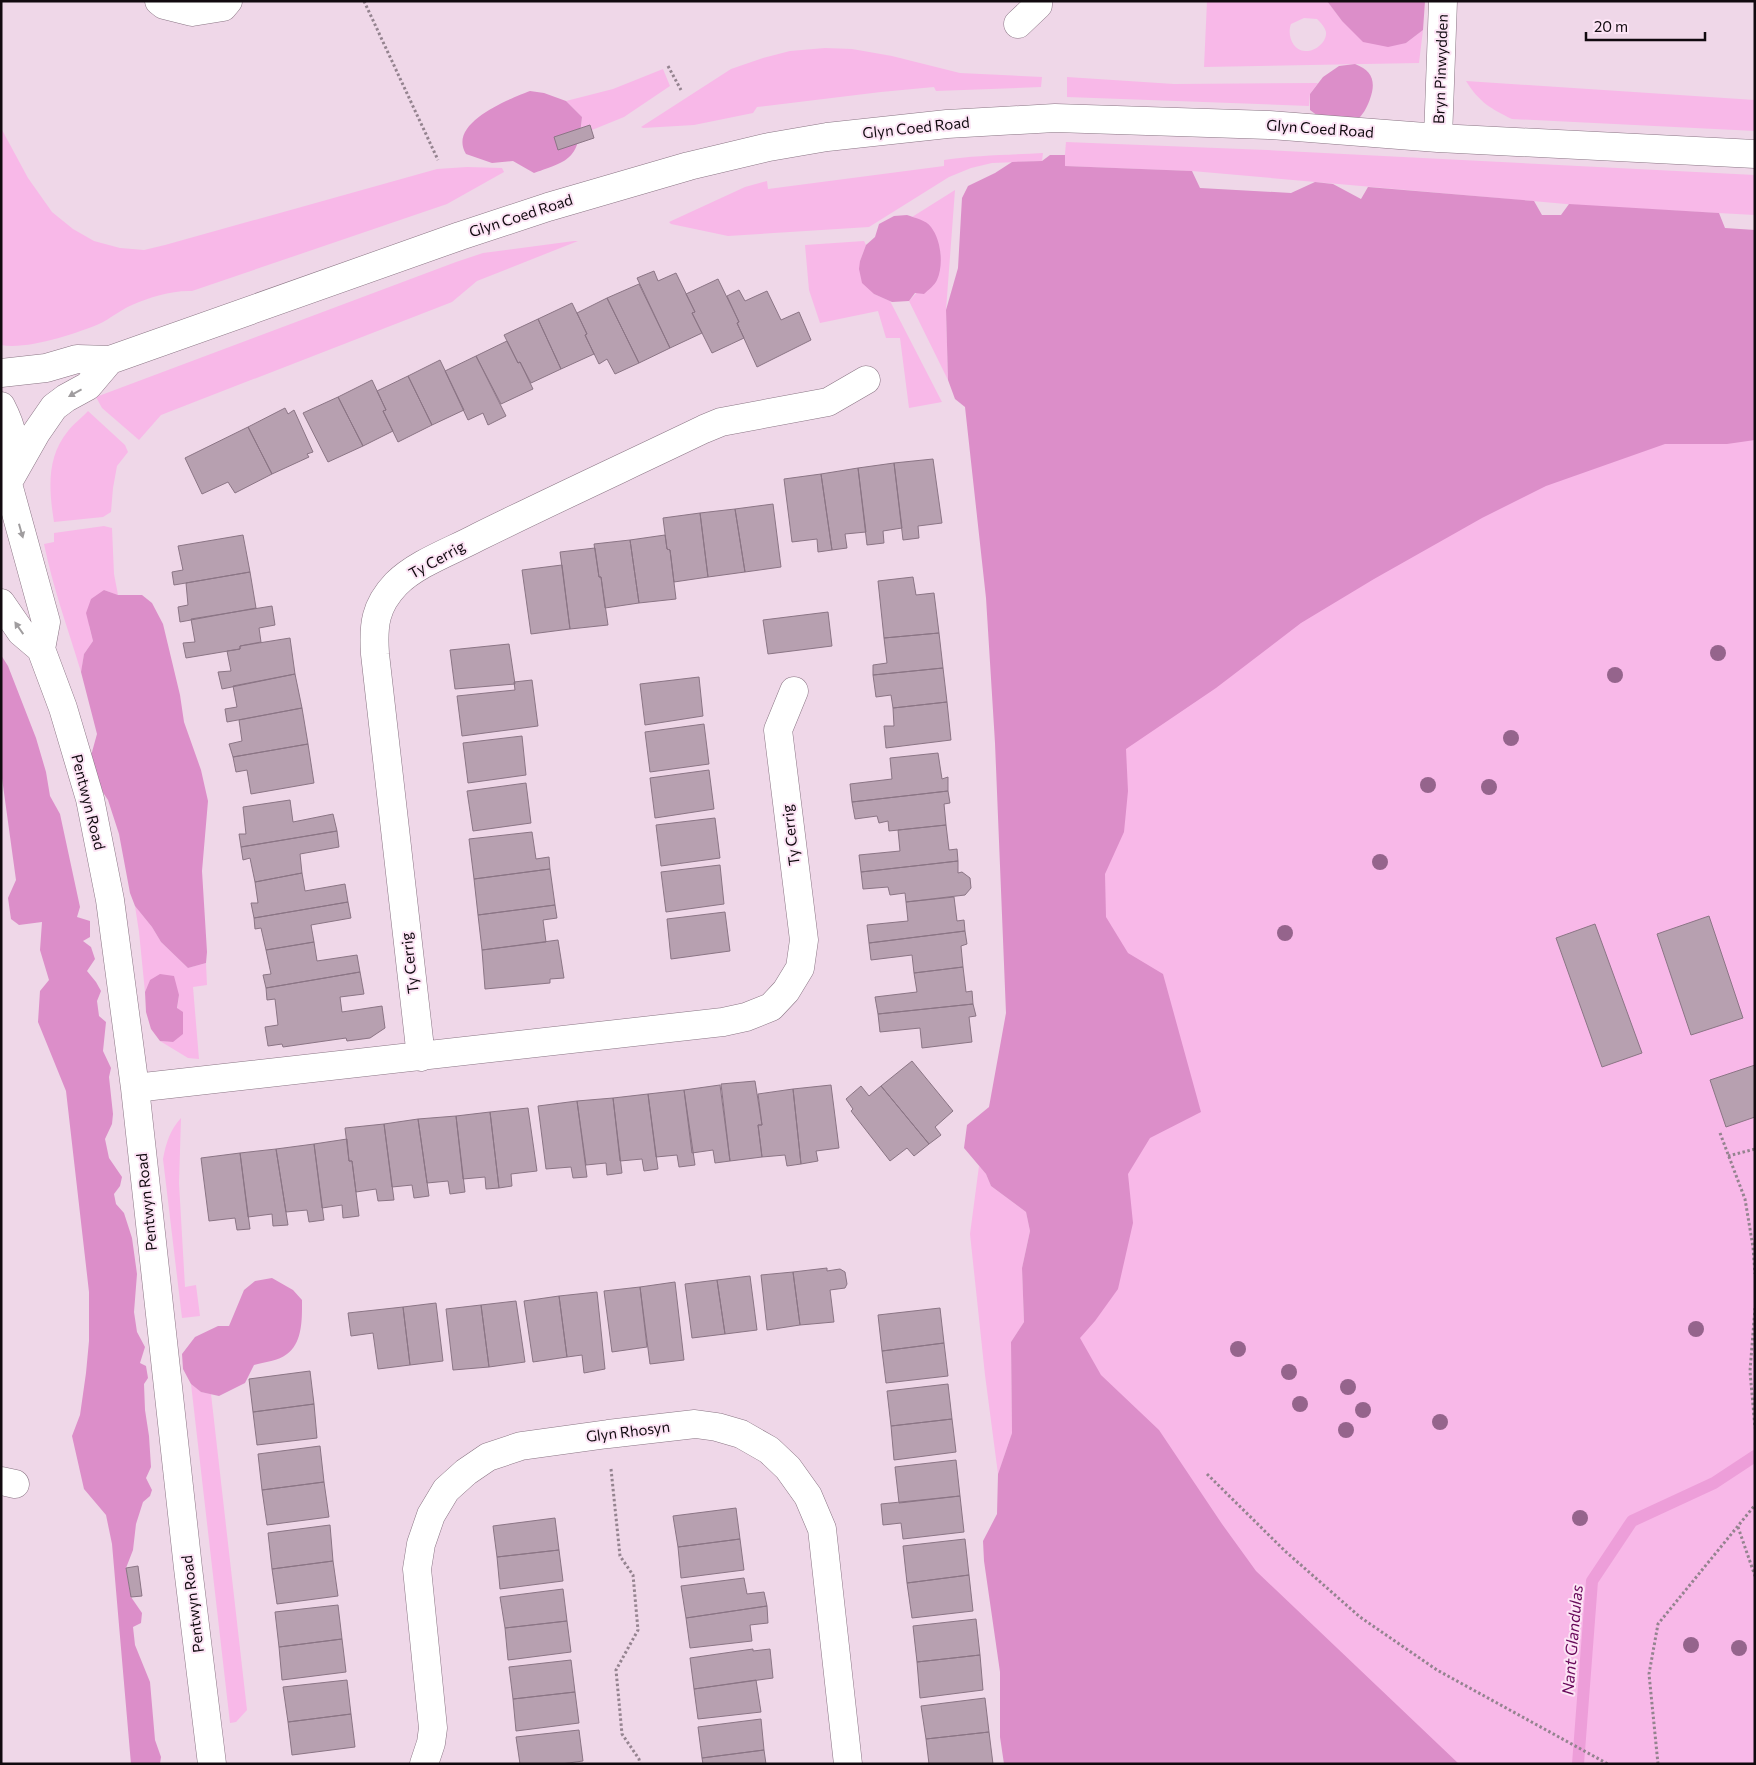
<svg xmlns="http://www.w3.org/2000/svg" width="1756" height="1765" viewBox="0 0 1756 1765" font-family="Commissioner,sans-serif">
<style>
.green{fill:#f8b8e8;fill-rule:evenodd}
.forest{fill:#dc8ec9}
.lines{fill:none;stroke-linecap:round;stroke-linejoin:round}
.stream{stroke:#ed9ed9;stroke-width:12}
.building{fill:#b7a0b0;stroke:#8b7585}
.minor-casing{stroke:#8a7584;stroke-width:29}
.path{stroke:#94838f;stroke-width:3;stroke-dasharray:2.5 2.5;stroke-linecap:butt}
.minor{stroke:#fff;stroke-width:28}
.tree{fill:#95648c}
.oneway{fill:#a09d9f}
.labels{text-anchor:middle;stroke-width:4;stroke-linejoin:round;paint-order:stroke}
.street-label{font-size:15px;fill:#110a0f;stroke:#fce4f5}
.water-label{font-size:16px;font-style:italic;fill:#68095a;stroke:#fce4f5}
</style>
<rect width="100%" height="100%" fill="#efd7e8"/>
<path class="green" d="M1207,1H1327L1342,21L1406,43L1423,30L1419,63L1204,67ZM1304,18L1317,19C1320,22 1325,27 1326,32C1327,42 1315,52 1305,51C1292,50 1287,34 1291,24Z
M825,48L852,49L892,56L960,73L1042,77L1041,87L936,91L934,87L881,92L757,107L753,113L694,125L643,128L641,127L731,69L763,58L790,51Z
M663,69L670,86L624,117L592,130L590,125L581,128L582,117L566,101L613,89Z
M1067,77L1174,84L1318,83L1310,94L1309,106L1067,97Z
M1466,81L1755,100V131L1512,119C1491,109 1479,102 1466,81Z
M1,128L28,178L52,212L73,229L94,241L120,248L144,250L165,245L437,169L467,167L502,168L504,172L447,204L192,291C173,290 150,297 132,305C120,310 110,319 99,324C75,334 27,350 1,345Z
M1066,142L1267,150L1755,175V215L1588,206L1192,171L1064,166Z
M1043,153L1042,161L992,163L971,168L949,177L869,227L728,236L671,224L669,222L745,187L767,181L768,189L944,166V160C976,155 1010,155 1043,153Z
M955,190L946,310L948,380L909,301L940,267C941,249 941,243 928,229C923,223 920,219 912,217Z
M1308,240L1755,321V1764H1358L1064,1718L1073,815Z
M574,241H578L477,281L452,302L161,415L139,440L102,408L96,397L456,262L483,253Z
M864,241L866,245L860,261L874,294L890,301L942,402L909,408L900,338H886L878,311L820,323L809,290L805,245Z
M88,411L125,445L128,452L117,466L113,488L111,512L103,517L54,522C49,490 46,458 68,431C73,424 82,418 88,411Z
M104,526L112,528L114,574L118,595L104,590L89,626L93,641L84,654L81,672C68,629 53,588 44,544L54,542V533Z
M135,906L152,927L161,942L188,968L206,963L207,985L193,987L199,1059L188,1058L160,1041L173,1042L179,995L150,980L145,992L139,932Z
M181,1118L179,1183L185,1287L196,1285L200,1316L182,1318L163,1159C166,1143 170,1130 181,1118Z
M979,1166L986,1174L991,1186L1026,1212L1030,1231L1022,1268L1024,1322L1011,1342L1012,1433L998,1474L985,1375L970,1234Z
M191,1384L201,1392L211,1394L247,1710L236,1722L230,1723Z"/>
<path class="forest" d="M1327,1H1425L1423,30L1406,43L1388,47L1363,42L1342,21Z
M1355,64C1373,71 1376,82 1370,99C1368,105 1364,113 1360,117C1357,120 1353,122 1349,124L1318,116L1310,110V94L1323,77L1339,66Z
M530,91L544,93L566,101L582,117C578,158 572,160 534,173L513,161L492,163L466,154C447,123 509,99 530,91Z
M1050,155H1065V166L1192,171L1200,188L1291,193L1315,182L1333,184L1361,199L1368,187L1534,201L1542,215H1561L1569,204L1719,213L1725,228L1755,230V440L1727,444H1665L1546,486L1482,518L1374,579L1301,623L1216,688L1126,749L1128,791L1124,832L1105,874L1106,917L1128,953L1163,974L1201,1112L1150,1138L1128,1174L1133,1223L1118,1289L1095,1321L1080,1338L1101,1375L1159,1430L1222,1524L1256,1571L1459,1764H1004L1000,1737V1672L984,1561L983,1541L997,1514L998,1474L1012,1433L1011,1342L1024,1322L1022,1268L1030,1231L1026,1212L991,1186L986,1174L964,1148L967,1125L989,1107L1006,1013L995,743L986,598L965,407L955,399L948,380L946,310L958,268L962,198L968,186L995,173L1012,162L1042,161Z
M907,215C915,218 926,220 931,227C941,240 944,264 937,280C935,285 928,290 924,294L915,293L909,301L892,302L874,294L862,283L859,269L860,261L866,245L875,237L879,224L894,216Z
M104,590L118,595H142L152,603L163,624L180,695L184,722L201,770L208,801L202,871L207,952L206,963L188,968L161,942L152,927L135,906L130,893L119,834L108,800L86,767L92,752L97,734L81,672L84,654L93,641L86,613L91,599Z
M1,655L8,666L36,738L46,772L50,796L60,814L80,907L77,917L90,921V937L83,941L91,947L95,959L87,971L96,982L101,991L97,1001L99,1016L106,1022L103,1051L111,1068L109,1077L113,1114L112,1124L105,1139L109,1158L122,1177L120,1186L114,1194L116,1204L124,1213L132,1238L137,1274L134,1312L137,1332L145,1347L140,1363L146,1366L148,1378L144,1384L145,1410L149,1436L151,1467L146,1478L152,1490L150,1496L143,1502L136,1524L133,1550L126,1568L131,1597L142,1613L141,1623L133,1627L135,1645L150,1682L155,1740L161,1757L160,1764H131L112,1544L106,1515L84,1489L72,1436L80,1415L86,1373L89,1341V1292L66,1091L38,1022L40,991L49,980L40,950L42,922L19,925L11,919L8,898L16,880L1,771Z
M160,974L174,976L179,995L177,1008L183,1012V1034L173,1042L160,1041L151,1029L146,1012L145,992L150,980Z
M272,1278L293,1290L302,1300C302,1318 303,1342 287,1354C279,1361 264,1362 254,1365L245,1383L219,1396L201,1392L191,1384L183,1369L182,1354L195,1337L218,1326H229L244,1290L255,1281Z"/>
<g class="lines">
<path class="stream" d="M1578,1764L1592,1581L1632,1521L1714,1483L1755,1456"/>
</g>
<path class="building" d="M590,125L594,138L558,150L554,137Z
M654,271L658,281L676,273L695,312L692,313L702,333L670,348L637,278Z
M718,279L739,322L737,323L744,338L712,353L692,313L695,312L686,294Z
M639,284L670,348L639,363L607,298Z
M739,290L745,301L767,291L781,320L799,312L811,340L757,367L737,323L739,322L727,296Z
M607,298L639,363L615,374L607,359L599,364L585,335L587,334L577,313Z
M572,303L587,334L585,335L594,354L561,369L538,319Z
M538,319L561,369L531,383L520,362L518,363L504,335Z
M507,341L518,363L520,362L533,389L501,404L476,356Z
M476,356L506,416L488,425L483,413L468,420L445,371Z
M440,360L464,410L432,425L408,376Z
M408,376L432,425L398,442L383,411L386,410L377,391Z
M372,380L386,410L383,411L393,431L363,446L338,397Z
M338,397L363,446L328,462L303,413Z
M285,408L288,414L294,410L313,452L307,454L309,457L272,474L248,427Z
M248,427L272,474L235,493L228,482L202,494L185,458Z
M933,459L942,523L918,526L919,538L903,540L894,463Z
M894,463L902,528L883,531L884,543L867,545L858,468Z
M858,468L866,532L845,534L847,548L832,550L821,474Z
M821,474L832,550L818,552L817,539L792,542L784,479Z
M773,504L781,567L745,572L735,509Z
M735,509L745,572L708,577L700,513Z
M700,513L708,577L674,582L670,550L667,549L663,518Z
M243,535L250,572L174,585L172,572L183,570L178,546Z
M665,535L667,549L670,550L676,599L639,603L630,540Z
M630,540L639,603L605,608L601,577H599L594,544Z
M595,548L599,577H601L608,625L570,629L560,552Z
M562,565L570,629L531,634L522,570Z
M250,572L256,608L180,622L178,607L188,605L186,583Z
M913,577L916,595L934,593L939,633L884,638L878,581Z
M272,606L275,625L259,628L261,642L240,646V649L186,658L183,643L195,642L191,619Z
M828,612L832,646L768,654L763,620Z
M939,633L943,668L873,675V665L887,663L884,638Z
M290,638L295,674L222,689L218,672L231,671L227,651L240,649V646Z
M509,644L515,684L455,689L450,650Z
M943,668L947,702L893,708L891,695L876,697L873,675Z
M295,674L302,708L227,722L225,709L237,707L233,686Z
M699,677L703,716L645,725L640,684Z
M532,680L538,726L462,736L457,696L515,690L514,682Z
M947,702L951,740L886,748L884,726H894L893,708Z
M302,708L308,744L233,757L229,744L242,741L239,720Z
M704,724L709,764L650,772L645,732Z
M522,736L526,775L468,783L463,743Z
M308,744L314,783L251,794L247,770L236,772L233,757Z
M938,753L942,779L948,777V791L852,802L850,784L892,779L890,758Z
M709,770L714,809L655,818L650,778Z
M526,783L531,823L473,831L467,791Z
M948,791L950,803L944,804L946,825L889,831L888,821L879,823L877,816L855,819L852,802Z
M290,800L293,822L333,814L337,831L241,847L239,834H246L243,807Z
M715,818L720,858L661,866L656,825Z
M946,825L949,850L957,849L958,861L861,872L859,855L900,851L898,830Z
M337,831L339,847L300,854L302,873L255,882L250,858L243,860L241,847Z
M532,832L536,859L549,857L550,869L474,879L469,839Z
M958,861V873L962,872L970,878L971,888L965,895L906,902L905,893L890,895L888,887L863,889L861,872Z
M720,865L724,904L666,912L661,872Z
M550,869L555,905L478,915L474,879Z
M302,873L305,891L345,884L348,902L254,918L251,903H258L255,882Z
M954,897L957,921L964,920L965,931L869,943L867,925L908,921L906,902Z
M348,902L351,918L311,925L314,942L266,950L261,928L255,929L254,918Z
M555,905L557,918L543,920L546,942L482,950L478,915Z
M725,912L730,951L671,959L667,919Z
M1709,916L1743,1018L1691,1035L1657,934Z
M1595,924L1642,1053L1602,1067L1556,938Z
M965,931L967,944L961,946L963,967L914,973L912,955L871,960L869,943Z
M558,940L564,978L550,979V983L485,989L482,950Z
M314,942L317,961L357,955L360,972L266,988L263,975L271,974L266,950Z
M963,967L966,992L972,991L973,1004L878,1014L875,997L917,992L914,973Z
M360,972L364,994L340,997L342,1012L382,1006L385,1028L370,1038L347,1041L346,1038L283,1047L282,1044L268,1046L265,1027L278,1025L275,999L267,1000L266,988Z
M973,1004L976,1016L969,1017L972,1042L922,1048L920,1028L880,1032L878,1014Z
M912,1061L953,1111L935,1127L941,1135L929,1144L881,1086Z
M1755,1065V1117L1726,1127L1710,1080Z
M755,1081L762,1125H758L762,1157L730,1161L721,1084Z
M720,1085L730,1161L715,1163L713,1150L692,1153L684,1090Z
M831,1085L839,1148L816,1151L818,1161L801,1164L793,1089Z
M861,1086L869,1096L881,1086L929,1144L914,1156L907,1148L890,1161L851,1111L853,1109L846,1099Z
M793,1089L801,1164L787,1166L785,1155L762,1157L758,1125H762L758,1094Z
M684,1090L695,1165L679,1167L677,1155L656,1157L648,1094Z
M648,1094L658,1169L644,1171L642,1159L620,1161L613,1098Z
M613,1098L622,1173L607,1175L606,1163L586,1165L577,1101Z
M577,1101L587,1177L573,1178L571,1167L546,1169L538,1106Z
M528,1108L537,1171L511,1174L512,1186L499,1188L490,1112Z
M490,1112L499,1188L486,1189L485,1177L463,1179L456,1116Z
M456,1116L465,1192L450,1194L448,1181L427,1183L418,1119Z
M418,1119L429,1196L414,1198L412,1185L392,1187L384,1124Z
M384,1124L394,1200L378,1201L376,1189L356,1192L352,1161H349L345,1128Z
M347,1139L349,1161H352L359,1216L343,1218L342,1205L322,1208L314,1144Z
M314,1144L324,1220L309,1222L307,1210L286,1212L276,1149Z
M276,1149L288,1225L273,1226L272,1214L248,1217L240,1153Z
M240,1153L250,1229L237,1230L235,1218L209,1221L201,1158Z
M827,1268V1271L840,1269L845,1272L847,1284L845,1288L830,1290L834,1322L800,1325L793,1272Z
M793,1272L800,1325L767,1330L761,1275Z
M750,1276L757,1330L725,1334L717,1280Z
M717,1280L725,1334L692,1338L685,1284Z
M675,1282L684,1360L650,1364L640,1287Z
M640,1287L647,1347L612,1352L604,1291Z
M597,1292L605,1369L584,1373L582,1355L567,1357L559,1296Z
M559,1296L567,1357L533,1362L524,1301Z
M516,1301L525,1362L489,1367L481,1305Z
M436,1303L443,1361L410,1365L403,1307Z
M481,1305L489,1367L453,1370L446,1309Z
M403,1307L410,1365L378,1369L373,1333L351,1336L348,1313Z
M940,1308L944,1343L882,1351L878,1315Z
M944,1343L948,1376L886,1383L882,1351Z
M310,1371L314,1404L253,1412L249,1379Z
M948,1384L952,1419L891,1426L887,1391Z
M314,1404L317,1438L257,1445L253,1412Z
M952,1419L956,1452L894,1460L891,1426Z
M320,1446L324,1482L262,1490L258,1454Z
M956,1460L960,1496L899,1503L895,1467Z
M324,1482L329,1517L267,1525L262,1490Z
M960,1496L964,1532L903,1539L901,1523L883,1525L881,1504Z
M736,1508L740,1539L678,1547L673,1516Z
M555,1518L559,1550L497,1557L493,1526Z
M330,1525L333,1561L272,1569L268,1533Z
M740,1539L744,1570L681,1578L678,1547Z
M965,1539L969,1575L907,1583L903,1546Z
M559,1550L563,1581L500,1589L497,1557Z
M333,1561L338,1596L277,1604L272,1569Z
M138,1566L142,1596L131,1597L126,1568Z
M969,1575L973,1611L912,1618L907,1583Z
M744,1578L747,1594L764,1592L767,1606L686,1618L681,1586Z
M563,1589L567,1621L505,1628L500,1597Z
M338,1605L342,1639L279,1647L275,1612Z
M767,1606L768,1623L750,1625L752,1641L690,1648L686,1618Z
M976,1619L980,1655L917,1662L913,1626Z
M567,1621L571,1652L508,1660L505,1628Z
M342,1639L346,1672L282,1680L279,1647Z
M753,1649V1651L770,1649L773,1678L694,1689L690,1658Z
M980,1655L983,1690L920,1698L917,1662Z
M571,1660L575,1692L513,1699L509,1667Z
M347,1680L351,1714L288,1722L283,1687Z
M756,1680L761,1712L698,1719L694,1689Z
M575,1692L579,1723L516,1731L513,1699Z
M985,1698L989,1732L926,1739L921,1706Z
M351,1714L355,1747L292,1755L288,1722Z
M761,1719L764,1750L702,1758L698,1727Z
M579,1730L583,1761L561,1764H520L516,1737Z
M989,1732L993,1764H929L926,1739Z
M764,1750L766,1764H703L702,1758Z"/>
<g class="lines">
<defs>
<path id="minor" d="M159,1L164,5L192,12L223,7L228,1
M1018,24L1038,5V1
M1438,138L1443,1
M1,373L46,368L77,359L110,360L460,236L548,207L689,166L769,147L827,137L947,124L1055,118L1269,125L1438,138L1755,154
M1,406C13,429 16,445 12,471
M11,477L36,433L54,407L66,398L88,386L110,360
M8,484L46,622L41,649
M1,603L21,632L41,649L63,708L90,799L110,900L135,1088L188,1568L212,1764
M421,1057L375,654C373,625 375,606 396,584C417,563 452,551 478,537C553,500 629,465 704,429L721,422L828,402L866,380
M135,1088L723,1022L746,1017L771,1007L786,991L800,968L804,940L778,730L794,691
M1,1481L15,1484
M424,1764L431,1743L433,1728L417,1569L421,1544L431,1515L446,1490L466,1472L488,1457L521,1446L608,1434L695,1424L717,1427L741,1434L769,1450L788,1468L808,1496L822,1529L848,1764"/>
</defs>
<use href="#minor" class="minor-casing"/>
<path class="path" d="M364,1L438,160
M668,66L681,90
M1720,1133L1745,1199L1753,1247L1755,1274
M1728,1156L1755,1149
M1755,1308L1750,1371L1755,1428
M611,1469L620,1556L633,1575L638,1630L616,1670L622,1734L639,1759L640,1764
M1207,1474L1285,1551L1360,1617L1437,1670L1608,1764
M1738,1527L1755,1576
M1658,1764L1649,1674L1658,1624L1755,1505"/>
<use href="#minor" class="minor"/>
</g>
<g class="tree">
<circle cx="1718" cy="653" r="8"/>
<circle cx="1615" cy="675" r="8"/>
<circle cx="1511" cy="738" r="8"/>
<circle cx="1428" cy="785" r="8"/>
<circle cx="1489" cy="787" r="8"/>
<circle cx="1380" cy="862" r="8"/>
<circle cx="1285" cy="933" r="8"/>
<circle cx="1696" cy="1329" r="8"/>
<circle cx="1238" cy="1349" r="8"/>
<circle cx="1289" cy="1372" r="8"/>
<circle cx="1348" cy="1387" r="8"/>
<circle cx="1300" cy="1404" r="8"/>
<circle cx="1363" cy="1410" r="8"/>
<circle cx="1440" cy="1422" r="8"/>
<circle cx="1346" cy="1430" r="8"/>
<circle cx="1580" cy="1518" r="8"/>
<circle cx="1691" cy="1645" r="8"/>
<circle cx="1739" cy="1648" r="8"/>
</g>
<defs><path id="oneway-solid" d="M-6-.8H1V-3.2L6.5 0L1 3.2V.8H-6Z" transform="scale(1.25)"/></defs>
<g class="oneway">
<use href="#oneway-solid" transform="translate(75 393) rotate(151)"/>
<use href="#oneway-solid" transform="translate(21 531) rotate(74)"/>
<use href="#oneway-solid" transform="translate(19 628) rotate(-125)"/>
</g>
<g class="labels">
<g class="street-label">
<text transform="translate(1441 69) rotate(-88)" y="5">Bryn Pinwydden</text>
<text transform="translate(916 128) rotate(-6)" y="5">Glyn Coed Road</text>
<text transform="translate(1320 129) rotate(4)" y="5">Glyn Coed Road</text>
<text transform="translate(521 216) rotate(-18)" y="5">Glyn Coed Road</text>
<text transform="translate(437 560) rotate(-29)" y="5">Ty Cerrig</text>
<text transform="translate(88 802) rotate(76)" y="5">Pentwyn Road</text>
<text transform="translate(791 835) rotate(-97)" y="5">Ty Cerrig</text>
<text transform="translate(410 963) rotate(-97)" y="5">Ty Cerrig</text>
<text transform="translate(147 1202) rotate(-96)" y="5">Pentwyn Road</text>
<text transform="translate(628 1432) rotate(-7)" y="5">Glyn Rhosyn</text>
<text transform="translate(193 1604) rotate(-97)" y="5">Pentwyn Road</text>
</g>
<g class="water-label">
<text transform="translate(1572 1640) rotate(-85)" y="6">Nant Glandulas</text>
</g>
</g>
<rect width="1756" height="1765" fill="none" stroke="#110a0f" stroke-width="5"/>
<path d="M1586 32v8h119v-8" fill="none" stroke="#110a0f" stroke-width="2.5"/>
<text x="1594" y="32" font-size="15" fill="#110a0f" stroke="#fce4f5" stroke-width="4" paint-order="stroke">20 m</text>
</svg>
